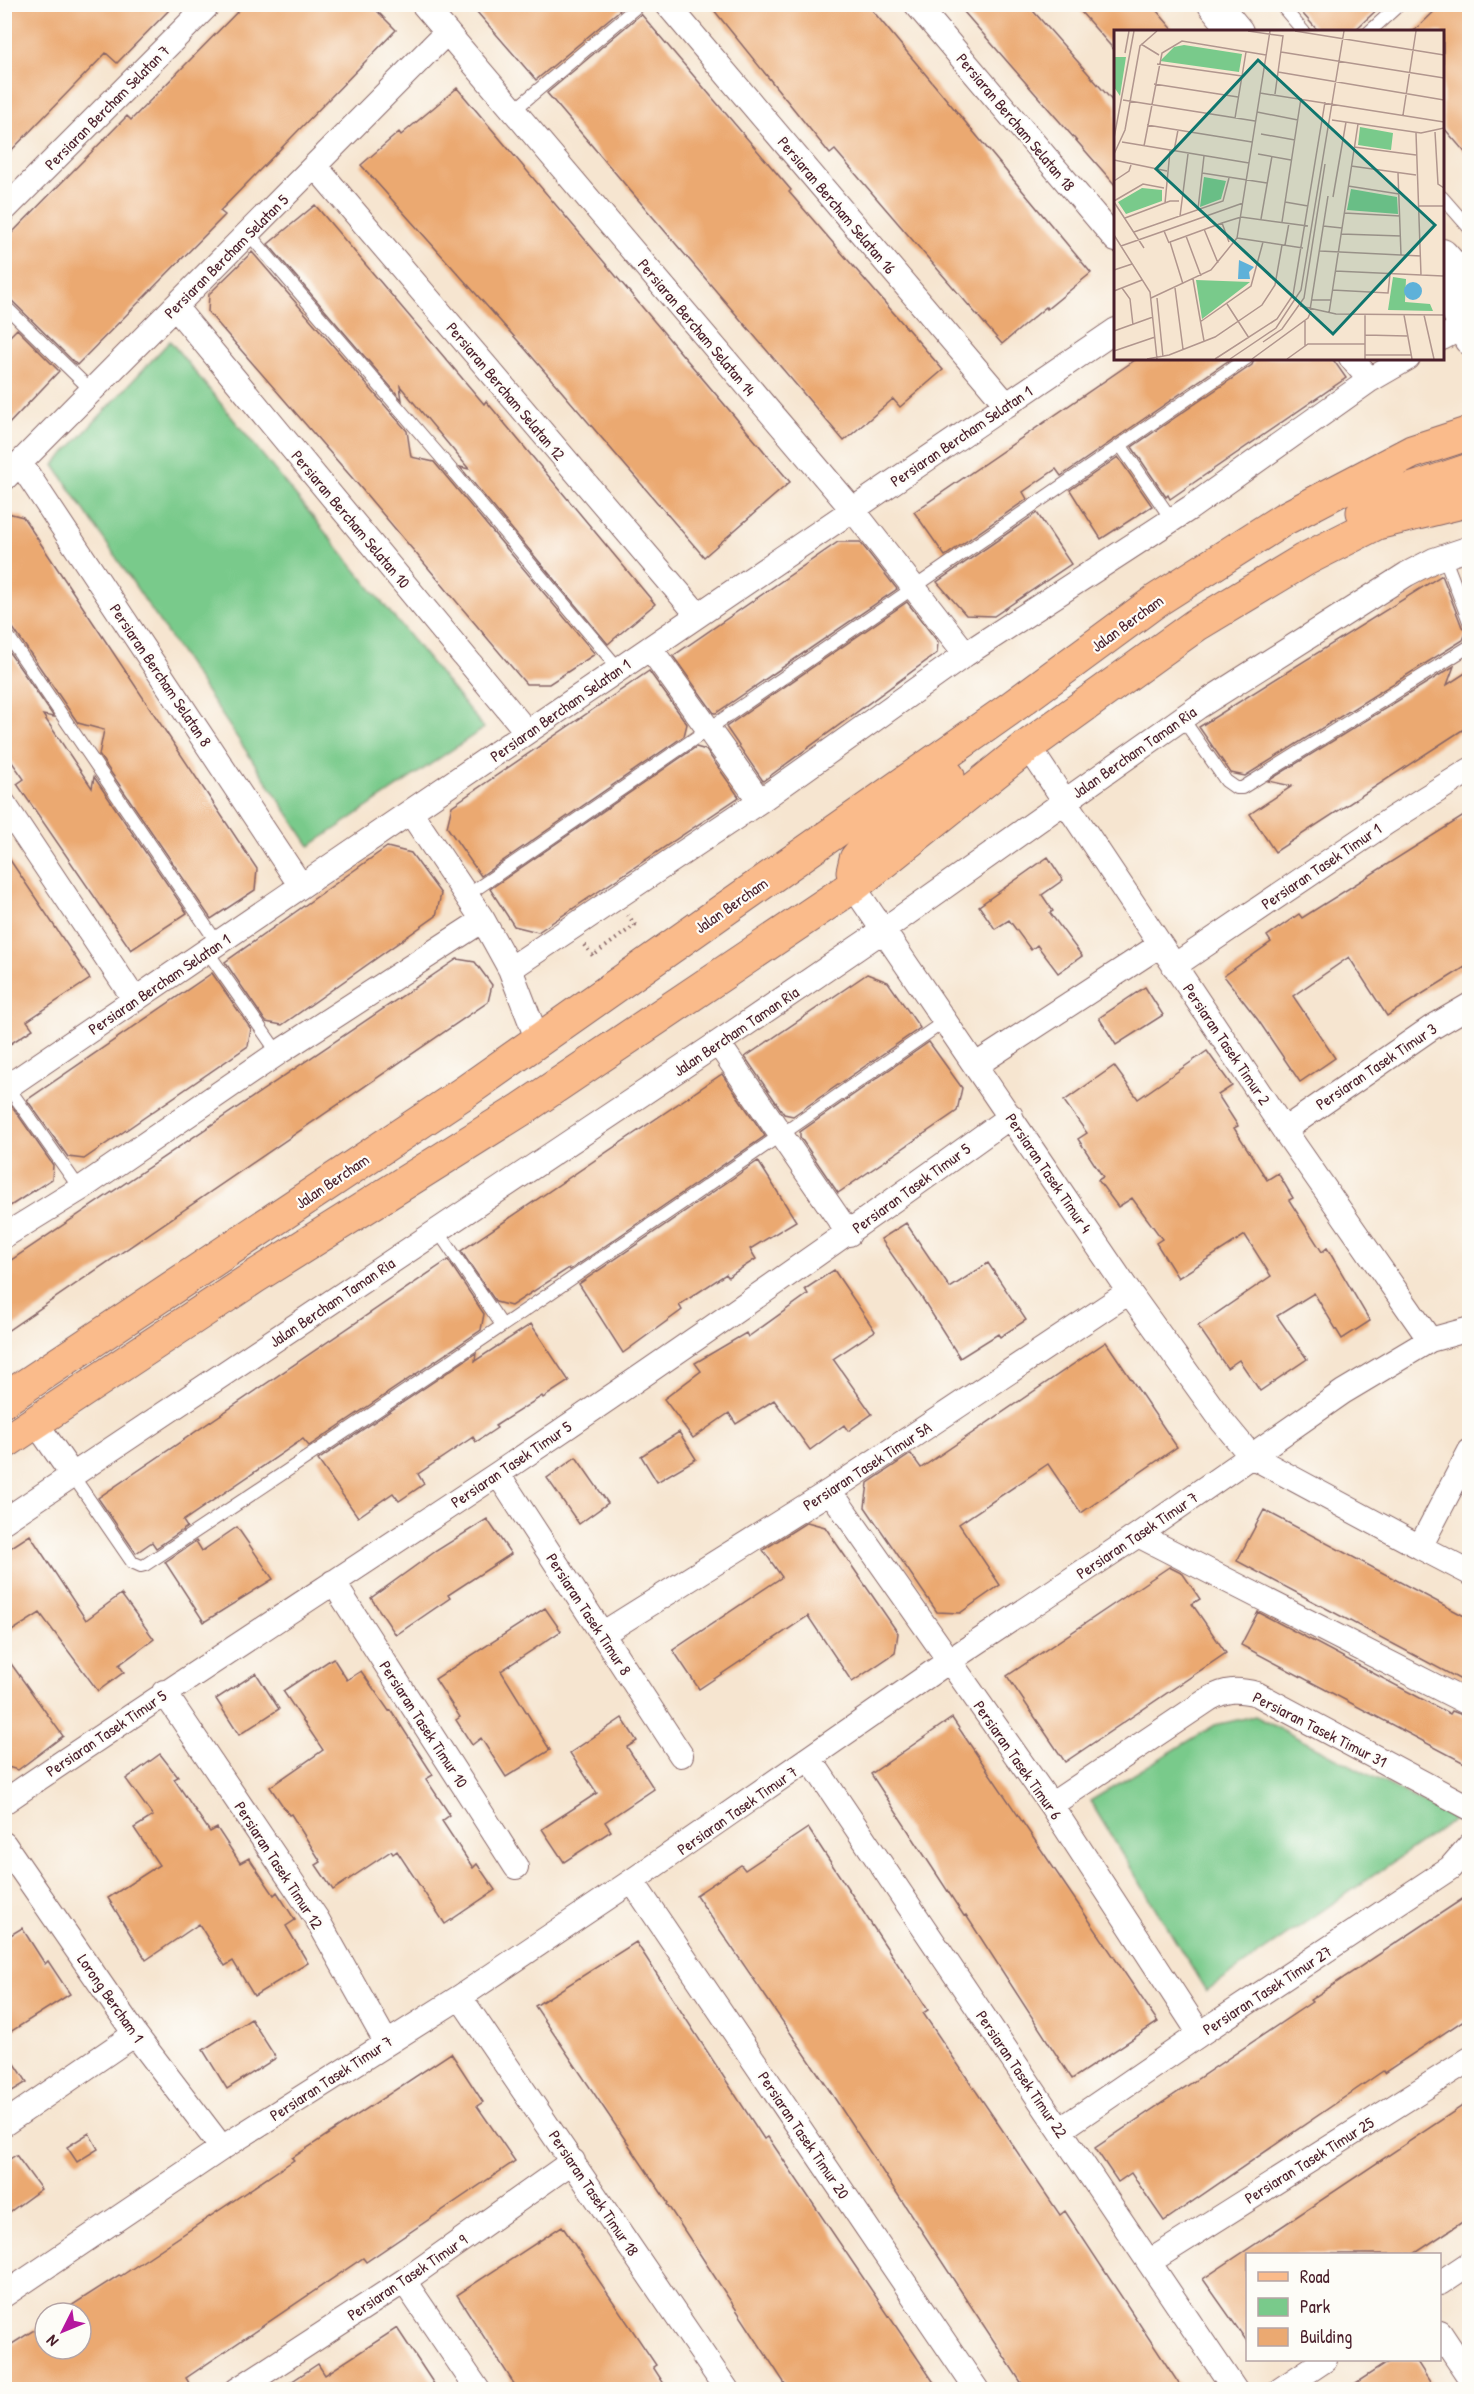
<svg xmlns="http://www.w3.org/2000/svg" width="1474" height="2394" viewBox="0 0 1474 2394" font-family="'Patrick Hand',sans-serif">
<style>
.green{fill:#79ca8b;stroke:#62745b;stroke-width:1.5}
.building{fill:#eba971}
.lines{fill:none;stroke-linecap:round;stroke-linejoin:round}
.service-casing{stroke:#866465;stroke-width:14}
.minor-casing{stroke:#866465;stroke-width:26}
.tertiary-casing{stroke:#866465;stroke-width:34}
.primary-casing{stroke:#866465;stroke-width:35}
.path{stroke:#866465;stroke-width:4;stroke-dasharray:1.5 4.5;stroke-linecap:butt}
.service{stroke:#fff;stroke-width:12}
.minor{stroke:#fff;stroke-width:24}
.tertiary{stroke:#fff;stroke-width:32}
.primary{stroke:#fabb8b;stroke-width:33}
.labels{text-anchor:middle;stroke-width:4.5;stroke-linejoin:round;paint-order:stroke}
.street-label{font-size:16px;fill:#4a1f2b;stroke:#fdfcf7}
.inset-road{fill:none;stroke:#b1968e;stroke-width:1.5}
.view{fill:#0f766e;fill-opacity:0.15;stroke:#0f766e;stroke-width:3}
.inset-edge{fill:none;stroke:#4a1f2b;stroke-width:3}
</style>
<rect width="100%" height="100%" fill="#fdfcf7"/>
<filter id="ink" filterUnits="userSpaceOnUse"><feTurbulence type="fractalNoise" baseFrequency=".0167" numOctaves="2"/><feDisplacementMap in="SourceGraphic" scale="12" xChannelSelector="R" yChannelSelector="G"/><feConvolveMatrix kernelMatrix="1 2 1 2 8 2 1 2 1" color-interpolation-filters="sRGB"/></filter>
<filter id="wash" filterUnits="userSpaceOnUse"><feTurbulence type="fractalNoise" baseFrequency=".008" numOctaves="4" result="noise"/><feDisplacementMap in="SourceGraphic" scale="24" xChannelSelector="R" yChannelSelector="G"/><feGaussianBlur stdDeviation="1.35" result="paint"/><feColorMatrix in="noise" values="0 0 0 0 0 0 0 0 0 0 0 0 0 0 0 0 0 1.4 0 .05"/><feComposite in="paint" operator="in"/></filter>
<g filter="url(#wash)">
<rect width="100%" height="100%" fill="#f6e5d0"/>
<path class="green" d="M170,341L484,728L310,846L54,465Z
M1255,1716L1455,1819L1206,1991L1090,1801L1215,1725Z"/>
<g id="blocks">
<path class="building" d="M4,4H175L117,63L106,53L5,157Z
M245,4H370L396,30L220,211L225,215L77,365L10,299L4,297V241L127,116L131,120Z
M470,4H627L536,80Z
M709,4H867L1091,273L1047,309L1046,307L1002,344L835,150L830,154Z
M957,4H1027L1116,105V186Z
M1074,4H1151L1175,32H1116V52Z
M1294,4H1383L1353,32H1319Z
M1442,4H1470V158L1443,127V32H1413Z
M641,14L791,190L789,192L943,370L900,407L893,399L844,441L547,93Z
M457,88L790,482L704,557L527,351L361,165L399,132L401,135Z
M315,205L484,404L486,401L655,604L608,644L460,467L469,469L400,386L402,400L268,244Z
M252,252L407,431L411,457L434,462L595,654L549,684H526L360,487L208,312L209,294Z
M17,329L59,371L4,429V342Z
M1138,358H1232L1061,476L1056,469L1023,492L1027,499L945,556L914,512Z
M1255,358H1332L1346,378L1170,499L1168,495L1166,497L1132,447L1252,365Z
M1118,457L1152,506L1101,539L1070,490Z
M4,512L23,517L257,869L255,890L211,919L99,755L104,730L78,723L11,625L4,622Z
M1037,513L1071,564L994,616L966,615L937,582Z
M838,542H860L897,589L716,713H714L673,656Z
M1442,575L1462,627L1467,631L1463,640L1245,776L1231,773L1199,727Z
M907,602L938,642L937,653L763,781L726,727Z
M4,645L54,717L43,715L92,788L94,777L187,913L131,950L17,784L24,779L4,751Z
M1454,666L1447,685L1470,670V725L1275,852L1250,814L1292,786L1268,781Z
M649,671L687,724L684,736L481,876L447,827L452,806Z
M696,747L706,750L739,797L538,932L514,926L490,889Z
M1470,812V964L1387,1016L1349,957L1293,996L1335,1058L1300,1082L1258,1020L1224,976L1271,942L1267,936L1299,914L1302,918Z
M387,847L411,853L441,894L436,916L282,1025L266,1022L225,962Z
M4,851L90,979L27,1021L33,1029L4,1048Z
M1048,857L1063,880L1042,895L1053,911L1050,913L1082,956L1058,973L1037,945L1031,950L1009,920L995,929L979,906Z
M457,959L475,962L492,985L488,1002L4,1333V1265Z
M212,973L251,1029L248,1046L84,1159L68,1157L27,1100Z
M867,974L888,982L920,1028L793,1116L784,1114L745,1057Z
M1145,987L1163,1015L1116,1045L1099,1018Z
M929,1042L962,1088L957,1111L838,1193L800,1137V1132Z
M1207,1051L1232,1086L1218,1095L1238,1126L1234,1128L1267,1180L1278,1173L1293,1198L1289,1200L1322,1252L1327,1248L1370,1321L1342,1339L1314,1293L1277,1316L1307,1359L1260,1391L1239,1360L1227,1368L1198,1326L1271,1276L1245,1235L1178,1278L1156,1243L1162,1239L1132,1198L1118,1207L1098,1180L1103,1177L1078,1139L1087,1133L1064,1101L1114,1066L1138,1099Z
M722,1074L765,1136L570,1270L569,1268L511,1306L496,1302L461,1251Z
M9,1102L53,1165L52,1179L4,1210V1103Z
M758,1161L796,1221L750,1249L756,1259L728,1277L726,1274L679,1305L682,1310L623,1353L579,1284Z
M906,1223L950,1288L988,1263L1026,1320L1000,1337L998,1334L960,1358L922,1298L881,1239Z
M448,1260L484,1314L481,1330L309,1446L303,1439L183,1521L187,1527L156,1548L152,1542L136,1553L98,1498Z
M834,1270L875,1331L833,1359L872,1414L848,1431L844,1425L810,1450L774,1400L736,1424L729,1413L693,1438L664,1399L701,1371L695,1363L746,1333L748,1337L808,1294L805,1289Z
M531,1324L569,1381L543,1398L542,1396L495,1426L497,1428L476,1442L473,1437L418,1474L424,1484L399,1501L393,1493L358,1517L318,1460L476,1353L475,1361Z
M1106,1342L1177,1447L1081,1513L1048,1464L959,1524L1000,1585L960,1613L937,1612L865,1507L868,1483L911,1454L921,1468Z
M679,1432L696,1459L657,1482L641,1456Z
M576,1457L608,1503L579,1524L547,1478Z
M1264,1510L1470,1619V1688L1465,1686L1467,1683L1237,1561Z
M487,1519L511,1554L448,1595L450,1598L396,1635L371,1598L436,1551Z
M807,1522L825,1527L898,1633L895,1653L852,1682L808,1616L699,1689L673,1650L782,1577L763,1550Z
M237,1527L273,1579L204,1622L165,1562L196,1541L202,1551Z
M30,1535L86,1620L121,1594L154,1639L119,1665L124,1672L98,1691L40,1613L4,1636V1552Z
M1169,1567L1183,1574L1200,1599L1192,1604L1226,1653L1065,1762L1007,1676Z
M545,1608L561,1631L501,1671L550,1750L506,1777L481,1738L472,1745L456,1720L460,1717L435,1679Z
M1258,1612L1450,1714L1452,1711L1470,1718V1766L1241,1645Z
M4,1654L63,1736L18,1770L4,1766Z
M333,1658L347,1680L361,1671L389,1711L391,1710L433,1775L426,1779L450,1815L442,1821L473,1868L477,1864L495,1890L445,1924L397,1851L393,1854L391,1851L333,1890L316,1865L321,1862L291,1814L289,1815L270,1787L323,1750L283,1691Z
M256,1673L279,1709L239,1735L216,1699Z
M622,1718L637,1741L627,1747L654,1789L605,1822L611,1831L564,1862L542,1829L597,1793L570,1753Z
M952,1718L1158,2022L1072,2079L966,1915L964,1916L871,1774Z
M160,1754L178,1777L174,1779L210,1832L217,1828L240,1863L249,1858L274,1895L277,1892L295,1920L286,1926L308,1963L254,1996L233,1961L225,1966L199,1924L146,1960L108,1898L159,1865L134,1828L153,1816L126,1779Z
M808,1828L928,2010L923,2013L1060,2215L1065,2211L1183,2390H1026L822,2079L696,1895L741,1865L745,1870Z
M1470,1894V2016L1384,2073L1383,2071L1164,2221L1131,2173L1118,2182L1095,2148L1312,2002L1310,2000Z
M22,1928L45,1964L48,1961L70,1994L4,2036V1939Z
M636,1942L764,2139L768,2137L939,2390H789L667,2204L668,2203L535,2006Z
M251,2019L276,2058L227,2089L203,2050Z
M4,2047L27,2082L4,2096Z
M451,2053L483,2102L477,2106L515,2161L366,2262L363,2258L186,2378L189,2383L180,2390H4V2349L45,2323V2349H81V2313H60L119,2275L121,2276L294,2160L292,2158Z
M1470,2101V2217L1414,2254H1248V2343L1203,2279Z
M89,2133L98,2149L77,2162L67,2147Z
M16,2155L41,2189L4,2216V2163Z
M562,2226L656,2365L653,2367L668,2390H518L457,2295Z
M397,2328L438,2390H279L318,2364L325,2375Z
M1391,2360H1416L1435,2390H1345Z"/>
</g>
</g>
<g filter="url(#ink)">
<use href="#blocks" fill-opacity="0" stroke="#866465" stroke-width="1.5"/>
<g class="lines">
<defs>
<path id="service" d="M1280,4L1304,32
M1369,32L1400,4
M513,111L640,4
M1442,197L1470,229
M248,233L439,455L619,669
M4,305L92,391
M1121,446L1172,520
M1444,556L1470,624
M4,630L218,944
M1182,718L1226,781L1236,788H1242L1470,646
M466,896L1247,358
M207,951L278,1053
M8,1087L80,1189
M438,1231L502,1325
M73,1476L132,1562L141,1566L145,1565C415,1387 681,1205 945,1021"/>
<path id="minor" d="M423,4L853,510L966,654
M667,4L1007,405
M916,4L1116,240
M315,166L698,615
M4,210L209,4
M175,307L527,732
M1442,338L1465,326
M1351,358L1370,380
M20,463L301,886
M4,479L447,32
M650,648L760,801
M1028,746L1284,1130L1430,1340
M4,804L135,1000
M411,813L483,920L510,969L538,1041
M853,886L1129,1292L1222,1421L1251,1456L1420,1547
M1174,966L1387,822L1470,770
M510,969L760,801L966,654L1190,508L1370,380L1408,358
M718,1043L849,1234
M976,1065L1160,945
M4,1089L1116,330
M1284,1130L1431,1028L1470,1005
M4,1236L80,1189L278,1053L483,920
M36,1423L73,1476
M1470,1451L1420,1547L1470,1573
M498,1474L681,1755
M830,1491L1051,1805L1200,2034
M4,1521L718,1043L882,931L1198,707L1407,574L1434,560L1470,548
M1138,1535L1470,1704
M333,1582L516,1867
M602,1634L830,1491L1129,1292
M164,1692L317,1919L386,2042
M810,1759L1235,2390
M4,1802C168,1690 334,1583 499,1473C671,1357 842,1238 1011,1116
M1051,1805L1209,1699C1226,1689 1238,1689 1257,1694L1470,1808
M4,1844L135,2034L222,2148
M632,1881L977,2390
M460,1997L727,2390
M4,2124L135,2034
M1060,2130L1200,2034L1450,1868L1470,1845
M1149,2262L1470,2059
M404,2281L478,2390
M1440,2283L1470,2263
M4,2295L222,2148L460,1997L632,1881L949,1661L1138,1535L1343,1392L1430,1340L1470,1329
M1440,2333L1470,2378
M237,2390L404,2281L573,2161
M1280,2390L1325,2360"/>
<path id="tertiary" d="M1214,4L1237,32
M1442,255L1470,286
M1442,289L1457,310L1470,339"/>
<path id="primary" d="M1363,512L1390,497L1470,470
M853,872L856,859L864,849L948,776
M4,1400L465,1092L1008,710L1157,600L1284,519L1412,452L1470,433
M4,1443L256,1276L522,1109L853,886L1028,746L1196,625L1304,560L1377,523L1470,500"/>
</defs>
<use href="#service" class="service-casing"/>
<use href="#minor" class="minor-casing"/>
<use href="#tertiary" class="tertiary-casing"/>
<use href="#primary" class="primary-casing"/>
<path class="path" d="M584,945L593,956L635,925L628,915"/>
<use href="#service" class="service"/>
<use href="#minor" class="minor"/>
<use href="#tertiary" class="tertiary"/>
<use href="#primary" class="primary"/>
</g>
</g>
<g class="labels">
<g class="street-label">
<text transform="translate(107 107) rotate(-45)" y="6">Persiaran Bercham Selatan 7</text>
<text transform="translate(1016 122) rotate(50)" y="6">Persiaran Bercham Selatan 18</text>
<text transform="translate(837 205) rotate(50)" y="6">Persiaran Bercham Selatan 16</text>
<text transform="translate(226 256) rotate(-45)" y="6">Persiaran Bercham Selatan 5</text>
<text transform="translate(697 327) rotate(50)" y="6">Persiaran Bercham Selatan 14</text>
<text transform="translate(506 391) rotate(50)" y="6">Persiaran Bercham Selatan 12</text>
<text transform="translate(961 436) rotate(-34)" y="6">Persiaran Bercham Selatan 1</text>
<text transform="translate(351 519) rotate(50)" y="6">Persiaran Bercham Selatan 10</text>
<text transform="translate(1127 623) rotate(-36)" y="6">Jalan Bercham</text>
<text transform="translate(161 675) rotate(56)" y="6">Persiaran Bercham Selatan 8</text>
<text transform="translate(560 710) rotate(-35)" y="6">Persiaran Bercham Selatan 1</text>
<text transform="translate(1134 752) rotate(-35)" y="6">Jalan Bercham Taman Ria</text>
<text transform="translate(1321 866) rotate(-34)" y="6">Persiaran Tasek Timur 1</text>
<text transform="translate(731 905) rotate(-35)" y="6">Jalan Bercham</text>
<text transform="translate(159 984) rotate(-34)" y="6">Persiaran Bercham Selatan 1</text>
<text transform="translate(736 1031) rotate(-34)" y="6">Jalan Bercham Taman Ria</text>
<text transform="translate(1227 1044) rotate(56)" y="6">Persiaran Tasek Timur 2</text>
<text transform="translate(1376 1066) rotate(-34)" y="6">Persiaran Tasek Timur 3</text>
<text transform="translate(1049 1173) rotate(56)" y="6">Persiaran Tasek Timur 4</text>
<text transform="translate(332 1181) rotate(-34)" y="6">Jalan Bercham</text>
<text transform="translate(911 1188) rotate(-36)" y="6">Persiaran Tasek Timur 5</text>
<text transform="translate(332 1302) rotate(-34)" y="6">Jalan Bercham Taman Ria</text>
<text transform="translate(511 1464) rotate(-34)" y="6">Persiaran Tasek Timur 5</text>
<text transform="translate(867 1466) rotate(-33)" y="6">Persiaran Tasek Timur 5A</text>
<text transform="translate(1137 1535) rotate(-34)" y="6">Persiaran Tasek Timur 7</text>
<text transform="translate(589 1614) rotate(57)" y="6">Persiaran Tasek Timur 8</text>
<text transform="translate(424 1724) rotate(57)" y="6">Persiaran Tasek Timur 10</text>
<text transform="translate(1320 1729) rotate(27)" y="6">Persiaran Tasek Timur 31</text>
<text transform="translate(106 1733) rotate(-34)" y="6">Persiaran Tasek Timur 5</text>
<text transform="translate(1018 1760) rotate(55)" y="6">Persiaran Tasek Timur 6</text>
<text transform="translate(737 1810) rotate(-35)" y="6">Persiaran Tasek Timur 7</text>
<text transform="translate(279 1865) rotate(57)" y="6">Persiaran Tasek Timur 12</text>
<text transform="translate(1267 1990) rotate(-33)" y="6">Persiaran Tasek Timur 27</text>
<text transform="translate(111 1998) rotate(55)" y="6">Lorong Bercham 1</text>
<text transform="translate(1022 2074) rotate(56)" y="6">Persiaran Tasek Timur 22</text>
<text transform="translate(331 2078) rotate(-33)" y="6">Persiaran Tasek Timur 7</text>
<text transform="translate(804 2135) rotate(56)" y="6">Persiaran Tasek Timur 20</text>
<text transform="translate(1309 2160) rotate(-32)" y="6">Persiaran Tasek Timur 25</text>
<text transform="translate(594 2193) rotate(56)" y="6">Persiaran Tasek Timur 18</text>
<text transform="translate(407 2277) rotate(-34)" y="6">Persiaran Tasek Timur 9</text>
</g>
</g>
<g transform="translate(1114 30)">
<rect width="330" height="330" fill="#f6e5d0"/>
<path d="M70,15L128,24L125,42L46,31L60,17ZM0,27H12L6,66L0,57ZM246,97L279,103L277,120L244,115ZM90,147L112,151L107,169L86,177ZM28,158L48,160V171L12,184L4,172ZM237,159L283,167L284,184L233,180ZM279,247L292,249L291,272L316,274L319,281L274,280ZM82,250L136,252L88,289Z" fill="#79ca8b"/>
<path d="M125,230L140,237L135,242L136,249H124ZM290 261a9 9 0 1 1 18 0a9 9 0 1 1-18 0Z" fill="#5eb1d9"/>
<path class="inset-road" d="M134,1L169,6L161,64M181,1L330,25M27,14L45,25M167,22L330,48M11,23L15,1M43,34L128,46M164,42L330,70M40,54L124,67M146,63L330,92M9,70L141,91M143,82L184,90M289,85L302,1M121,88L132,22M218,90L307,103L330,98M33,95L138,112M321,102L324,154L330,158M302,103L307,245M147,104L181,110M0,108L20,1M8,112L135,133M30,116L48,23L68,11L152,25M240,117L302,125M60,121L64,100M0,124L11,100L26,16L43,1M144,124L177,130M0,130L53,141M237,136L302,145M88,143L153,153M284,143L287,225M0,151L15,141L17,135M234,156L285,164M219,167L232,92M0,171L29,154L50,158M0,172L30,218M171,172L194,176M51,173L56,121M305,176H330M84,179L90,126M230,183L286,186M66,186L74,124M11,188L56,171H65M147,189L158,126M168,192L187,68M108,193L127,187L194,196M330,194V263M209,196L228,198M90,199L104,233M50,201L129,173M20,202L109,171L115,148M227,204L287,206M0,205L36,262L43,329M72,206L87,246M123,208L189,218M171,215L175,193M7,216L50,201L55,213M206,221L307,226M0,240L18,234M221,241L329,246M79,249L90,311M69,254L56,212L108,193L115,212M8,258L16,269L19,295M61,258L69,319M218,260L274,263L276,244M0,261L28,250M37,268L97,240L123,208L156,1M43,268L49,327M198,270H217M113,274L135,308M186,276L222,284L330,285M196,280L214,166M215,283L244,94M290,285L298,329M310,285L320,329M191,291V316M86,292L137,256L149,212M0,301L39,287M251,305L293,306M149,312L168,299L190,268L211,134M0,321L41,307M251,325H297M33,329L55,325L101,307L148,275L161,255L168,215M101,329L163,289L179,265L211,72M116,329L162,298L187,260L230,1M138,329L194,288L197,281M173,329L194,314H251M251,329V285"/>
<path class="view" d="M144,30L321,195L219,304L42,139Z"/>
<rect width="330" height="330" class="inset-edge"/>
</g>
<rect width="1474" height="2394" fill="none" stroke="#fdfcf7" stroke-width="24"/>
<rect x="1246" y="2253" width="195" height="108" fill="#fdfcf7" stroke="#b5a4a5" stroke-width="1.5"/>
<rect x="1258" y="2272" width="30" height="9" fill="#fabb8b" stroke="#b5a4a5" stroke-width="1.5"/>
<text x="1300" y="2283" font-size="18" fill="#4a1f2b">Road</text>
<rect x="1258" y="2298" width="30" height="18" fill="#79ca8b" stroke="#b5a4a5" stroke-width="1.5"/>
<text x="1300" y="2313" font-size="18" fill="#4a1f2b">Park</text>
<rect x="1258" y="2328" width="30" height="18" fill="#eba971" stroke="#b5a4a5" stroke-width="1.5"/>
<text x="1300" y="2343" font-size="18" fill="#4a1f2b">Building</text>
<g transform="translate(63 2331) rotate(227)"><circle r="28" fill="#fdfcf7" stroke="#b5a4a5" stroke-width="1.5"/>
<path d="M0-4.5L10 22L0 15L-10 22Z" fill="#b5179e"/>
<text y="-9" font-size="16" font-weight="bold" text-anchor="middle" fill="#4a1f2b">N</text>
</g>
</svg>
